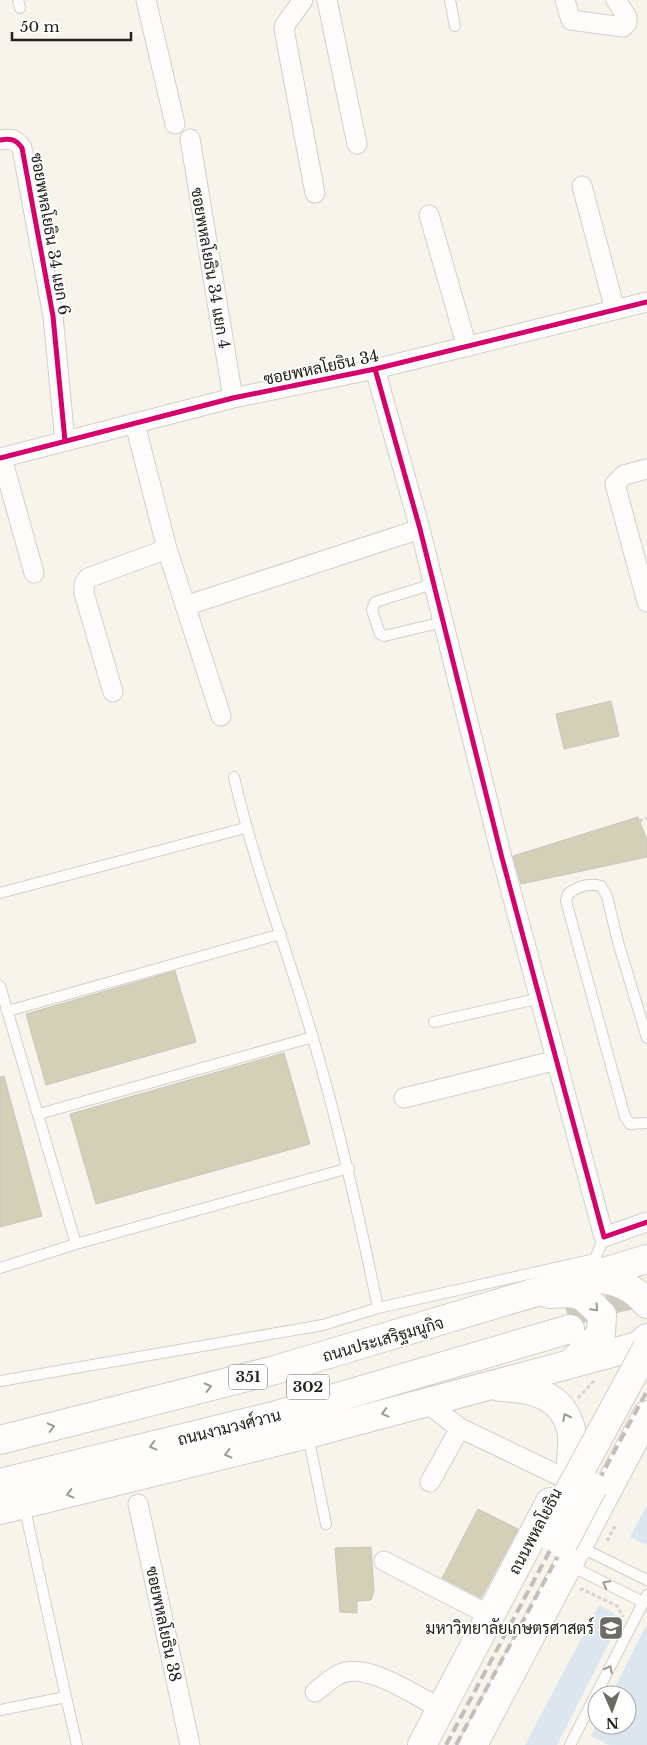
<svg xmlns="http://www.w3.org/2000/svg" width="647" height="1745" viewBox="0 0 647 1745" font-family="'Libre Baskerville',Sarabun,serif">
<style>
.water{fill:#dde6ee}
.building{fill:#d4cfb7;stroke:#c7c5be}
.lines{fill:none;stroke-linecap:round;stroke-linejoin:round}
.primary-tunnel{stroke:#cccac1;stroke-width:28;stroke-dasharray:28 14;stroke-linecap:butt}
.service-casing{stroke:#d1cfc8;stroke-width:12}
.minor-casing{stroke:#d1cfc8;stroke-width:21}
.primary-casing{stroke:#d1cfc8;stroke-width:30}
.path{stroke:#d5d4d0;stroke-width:3;stroke-dasharray:4 2.5;stroke-linecap:butt}
.service{stroke:#fefdfc;stroke-width:10}
.minor{stroke:#fefdfc;stroke-width:19}
.primary{stroke:#fefdfc;stroke-width:28}
.rail{stroke:#c0bfbc;stroke-width:4;stroke-dasharray:10 5;stroke-linecap:butt}
.primary-bridge-casing{stroke:#d1cfc8;stroke-width:30;stroke-linecap:butt}
.primary-bridge{stroke:#fefdfc;stroke-width:28}
.cycleway-casing{stroke:#fff;stroke-width:8}
.cycleway{stroke:#d6006c;stroke-width:5}
.oneway{stroke:#9b9a97}
.labels{text-anchor:middle;stroke-width:4;stroke-linejoin:round;paint-order:stroke}
.shield{fill:#fff;stroke:#64645f;stroke-width:1}
.shield-label{font-size:15px;font-weight:bold;fill:#22211b}
.street-label{font-size:16px;fill:#22211b;stroke:#fff}
.poi-label{font-size:16px;fill:#22211b;stroke:#fff;text-anchor:end}
</style>
<rect width="100%" height="100%" fill="#f6f4eb"/>
<path class="water" d="M647,1505V1545L630,1537Z
M599,1605L614,1613L618,1625L557,1745H525Z
M647,1624V1745H609L591,1736L597,1723V1725H627V1695H611Z"/>
<path class="building" d="M611,701L619,736L564,749L556,714Z
M638,817L647,840V857L521,884L513,856Z
M175,971L196,1042L46,1085L26,1014Z
M284,1053L310,1144L96,1204L70,1114Z
M4,1076L42,1216L0,1227V1077Z
M478,1509L518,1529L481,1598L442,1578Z
M371,1547L374,1591L371,1600L357,1601V1613L340,1612L335,1548Z"/>
<g class="lines">
<path class="primary-tunnel" d="M567,1313L619,1298L647,1293"/>
<defs>
<path id="service" d="M18,0L20,8
M450,0L455,26
M433,584L375,602L372,610L380,634L384,636L443,622
M234,777C254,865 287,949 312,1035C339,1125 359,1216 378,1308
M0,893L245,828
M0,986L76,1244
M8,1011L281,934
M434,1022L541,998
M647,1038L618,942L607,896L601,886C589,883 578,886 568,894L566,901L625,1117L630,1124L647,1123
M39,1114L313,1037
M0,1268L76,1244L349,1168
M0,1381L323,1325L378,1308L595,1259L604,1237
M308,1435L326,1524
M580,1547L647,1580
M569,1565L643,1602
M66,1697L77,1745
M0,1710L66,1697L24,1505
M570,1745L647,1595"/>
<path id="minor" d="M146,0L175,124
M303,0L285,25L284,29L315,193
M327,0L357,144
M565,0L571,20L623,27L627,23V17L616,0
M190,139L233,398
M0,140C10,138 16,139 22,148L53,316L65,441
M582,186L615,310
M429,215L467,347
M375,369L420,529L502,858L604,1237L647,1222
M135,424L167,549L221,716
M0,458L233,398L375,369L647,302
M2,458L34,573
M647,469L624,475L615,484L647,602
M185,606L420,529
M113,692L84,593V584L88,578L167,549
M404,1098L557,1060
M425,1402L460,1428L564,1478
M430,1482L460,1428
M138,1504L190,1745
M384,1561L491,1616
M315,1692C323,1686 331,1678 340,1674C366,1661 418,1697 441,1709"/>
<path id="primary" d="M590,1279C612,1278 633,1286 647,1304
M549,1294C581,1292 580,1292 602,1315L601,1334L571,1363
M500,1387C531,1388 562,1394 571,1429C574,1440 571,1454 571,1465
M0,1440L275,1370L647,1259
M0,1483L277,1415L570,1329
M0,1510L308,1434L638,1346L647,1338
M422,1745L550,1502
M473,1745L647,1415"/>
</defs>
<use href="#service" class="service-casing"/>
<use href="#minor" class="minor-casing"/>
<use href="#primary" class="primary-casing"/>
<path class="path" d="M639,821L647,818
M578,1398L595,1380
M607,1541L616,1524
M580,1590L582,1589L617,1606L623,1617"/>
<use href="#service" class="service"/>
<use href="#minor" class="minor"/>
<use href="#primary" class="primary"/>
<path class="rail" d="M446,1745L647,1369
M456,1745L647,1391"/>
<defs>
<path id="primary-bridge" d="M546,1534L647,1348
M563,1544L593,1487"/>
</defs>
<use href="#primary-bridge" class="primary-bridge-casing"/>
<use href="#primary-bridge" class="primary-bridge"/>
<defs>
<path id="cycleway" d="M0,140C10,138 16,139 22,148L53,316L65,441
M375,369L420,529L502,858L604,1237L647,1222
M0,458L233,398L375,369L647,302"/>
</defs>
<use href="#cycleway" class="cycleway-casing"/>
<use href="#cycleway" class="cycleway"/>
</g>
<defs><path id="oneway-chevron" d="M-2-3.5L2.5 0L-2 3.5" fill="none" stroke-width="1.6" stroke-linecap="round" stroke-linejoin="round" transform="scale(1.25)"/></defs>
<g class="oneway">
<use href="#oneway-chevron" transform="translate(595 1308) rotate(47)"/>
<use href="#oneway-chevron" transform="translate(208 1387) rotate(-14)"/>
<use href="#oneway-chevron" transform="translate(385 1413) rotate(165)"/>
<use href="#oneway-chevron" transform="translate(566 1417) rotate(-117)"/>
<use href="#oneway-chevron" transform="translate(51 1427) rotate(-14)"/>
<use href="#oneway-chevron" transform="translate(153 1446) rotate(166)"/>
<use href="#oneway-chevron" transform="translate(228 1454) rotate(166)"/>
<use href="#oneway-chevron" transform="translate(70 1494) rotate(166)"/>
<use href="#oneway-chevron" transform="translate(606 1584) rotate(-153)"/>
<use href="#oneway-chevron" transform="translate(609 1669) rotate(-63)"/>
</g>
<defs>
<symbol id="university-square" viewBox="-11 -11 22 22"><rect x="-9" y="-9" width="18" height="18" rx="4" fill="#6c6b64" stroke="#fff"/><path d="M0-5L7-2L0 1L-7-2ZM-4 1L0 2.5L4 1V4Q0 6-4 4Z" fill="#fff"/></symbol>
</defs>
<g fill-rule="evenodd">
<use href="#university-square" x="597" y="1614" width="28" height="28"/>
</g>
<g class="labels">
<g class="shield">
<rect x="229" y="1364.5" width="38" height="25" rx="4"/>
<rect x="287" y="1374.5" width="42" height="25" rx="4"/>
</g>
<g class="shield-label">
<text x="248" y="1382">351</text>
<text x="308" y="1392">302</text>
</g>
<g class="street-label">
<text transform="translate(51 234) rotate(80)" y="6">ซอยพหลโยธิน 34 แยก 6</text>
<text transform="translate(211 268) rotate(80)" y="6">ซอยพหลโยธิน 34 แยก 4</text>
<text transform="translate(321 367) rotate(-12)" y="6">ซอยพหลโยธิน 34</text>
<text transform="translate(383 1339) rotate(-16)" y="6">ถนนประเสริฐมนูกิจ</text>
<text transform="translate(229 1427) rotate(-14)" y="6">ถนนงามวงศ์วาน</text>
<text transform="translate(535 1531) rotate(-62)" y="6">ถนนพหลโยธิน</text>
<text transform="translate(164 1624) rotate(78)" y="6">ซอยพหลโยธิน 38</text>
</g>
<g class="poi-label">
<text x="594" y="1634">มหาวิทยาลัยเกษตรศาสตร์</text>
</g>
</g>
<g transform="translate(612 1710) rotate(178)"><circle r="24" fill="#ffffff" stroke="#a7a6a4"/>
<path d="M0-4L9 19L0 12L-9 19Z" fill="#6c6b64"/>
<text y="-8" font-size="14" font-weight="bold" text-anchor="middle" fill="#22211b">N</text>
</g>
<path d="M12 32v8h119v-8" fill="none" stroke="#22211b" stroke-width="2.5"/>
<text x="20" y="32" font-size="15" fill="#22211b" stroke="#ffffff" stroke-width="4" paint-order="stroke">50 m</text>
</svg>
